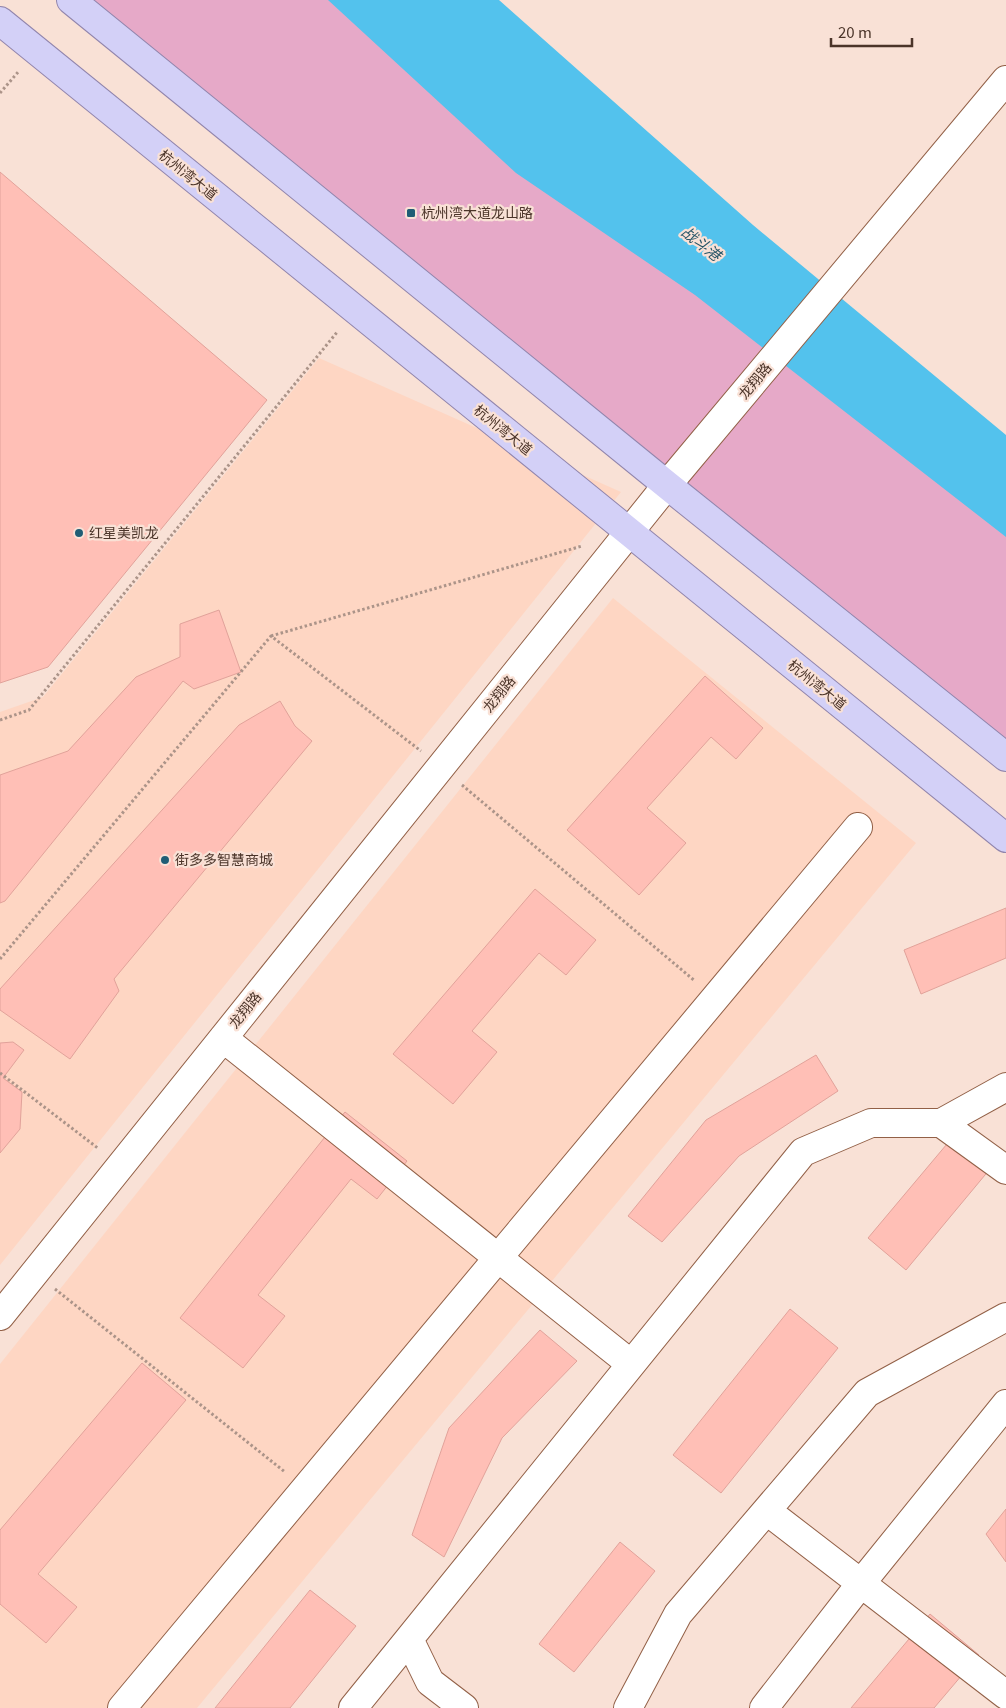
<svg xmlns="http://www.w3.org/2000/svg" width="1006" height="1708" viewBox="0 0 1006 1708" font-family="Georgia,'Noto Sans SC',serif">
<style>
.built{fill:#fed6c3}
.green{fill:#e6a9c8}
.water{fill:#53c2ed}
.building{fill:#ffbfb6;stroke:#e1a29a}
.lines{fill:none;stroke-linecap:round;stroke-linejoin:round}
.minor-casing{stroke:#926047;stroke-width:30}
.major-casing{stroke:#9185ac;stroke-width:30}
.path{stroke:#ac9489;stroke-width:3;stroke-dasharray:2.5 2.5;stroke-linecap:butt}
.minor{stroke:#fff;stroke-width:28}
.major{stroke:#d3d0f7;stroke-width:28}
.poi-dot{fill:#205d75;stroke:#f9e1d6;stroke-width:2}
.labels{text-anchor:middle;stroke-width:4.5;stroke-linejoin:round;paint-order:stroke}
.street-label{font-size:14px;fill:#4b3429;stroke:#f9e1d6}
.poi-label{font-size:14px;fill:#4b3429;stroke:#f9e1d6;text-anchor:start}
.water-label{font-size:15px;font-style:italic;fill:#295769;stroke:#f9e1d6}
</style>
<rect width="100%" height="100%" fill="#f9e1d6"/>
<path class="built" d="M319,358L621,492L0,1265V712L43,697Z
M613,598L916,843L197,1708H0V1364Z"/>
<path class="green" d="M89,0H343L1006,529V740Z"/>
<path class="water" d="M328,0H499L753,225L1006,435V537L695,295L516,173Z"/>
<path class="building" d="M0,172L267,400L48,667L0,683Z
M219,610L241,672L194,689L183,681L5,901L0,903V775L68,751L136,677L180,657V624Z
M705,676L763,728L736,759L711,737L647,808L686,843L639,895L567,830Z
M280,701L295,726L312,741L114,979L119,991L70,1059L0,1010V989L239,725Z
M535,889L596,940L566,975L539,953L472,1031L497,1052L453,1104L393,1054Z
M1006,908V958L921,994L904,950Z
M13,1042L24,1050L3,1078L22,1092L20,1129L0,1153V1043Z
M816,1055L838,1091L739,1156L662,1242L628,1216L706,1120Z
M345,1112L407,1161L377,1199L351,1179L258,1295L285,1316L243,1368L180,1318Z
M952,1138L990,1169L906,1270L868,1238Z
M790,1309L838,1348L721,1493L673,1455Z
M540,1330L577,1361L502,1438L444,1557L412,1535L449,1428Z
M142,1363L186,1400L38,1574L77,1607L46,1643L0,1604V1530Z
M1006,1509V1562L986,1534Z
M620,1542L655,1571L574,1672L539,1644Z
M310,1590L356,1626L290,1708H215Z
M930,1614L979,1655L934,1708H851Z"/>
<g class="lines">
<defs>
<path id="minor" d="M223,1038L631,1364
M941,1123L1006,1087
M0,1316L667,485L1006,80
M767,1511L1006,1695
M122,1708L858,827
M353,1708L409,1639
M464,1708L430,1682L409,1639L803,1152L871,1123H941L1006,1170
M628,1708L678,1614L867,1393L1006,1317
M764,1708L862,1582L1006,1404"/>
<path id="major" d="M71,0L667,485L1006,757
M0,21L1006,838"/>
</defs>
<use href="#minor" class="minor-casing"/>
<use href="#major" class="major-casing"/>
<path class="path" d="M0,93L19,71
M271,636L582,546
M0,720L29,710L338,331
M462,785L695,981
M0,959L271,636L421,751
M0,1073L99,1149
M55,1289L285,1472"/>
<use href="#minor" class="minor"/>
<use href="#major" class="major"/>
</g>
<g class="poi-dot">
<rect x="406" y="208" width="10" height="10" rx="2.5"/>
<circle cx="79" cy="533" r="5"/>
<circle cx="165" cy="860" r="5"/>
</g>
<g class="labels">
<g class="street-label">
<text transform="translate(188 175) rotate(39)" y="5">杭州湾大道</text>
<text transform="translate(755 381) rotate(-50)" y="5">龙翔路</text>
<text transform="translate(503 430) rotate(39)" y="5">杭州湾大道</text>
<text transform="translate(817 685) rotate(39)" y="5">杭州湾大道</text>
<text transform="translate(499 694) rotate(-51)" y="5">龙翔路</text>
<text transform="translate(245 1010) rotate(-51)" y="5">龙翔路</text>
</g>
<g class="poi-label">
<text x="421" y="218">杭州湾大道龙山路</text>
<text x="89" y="538">红星美凯龙</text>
<text x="175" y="865">街多多智慧商城</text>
</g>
<g class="water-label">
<text transform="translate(701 244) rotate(38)" y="5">战斗港</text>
</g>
</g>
<path d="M831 38v8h81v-8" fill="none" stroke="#4b3429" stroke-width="2.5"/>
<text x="838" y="38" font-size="15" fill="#4b3429" stroke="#f9e1d6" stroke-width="4" paint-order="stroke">20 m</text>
</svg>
